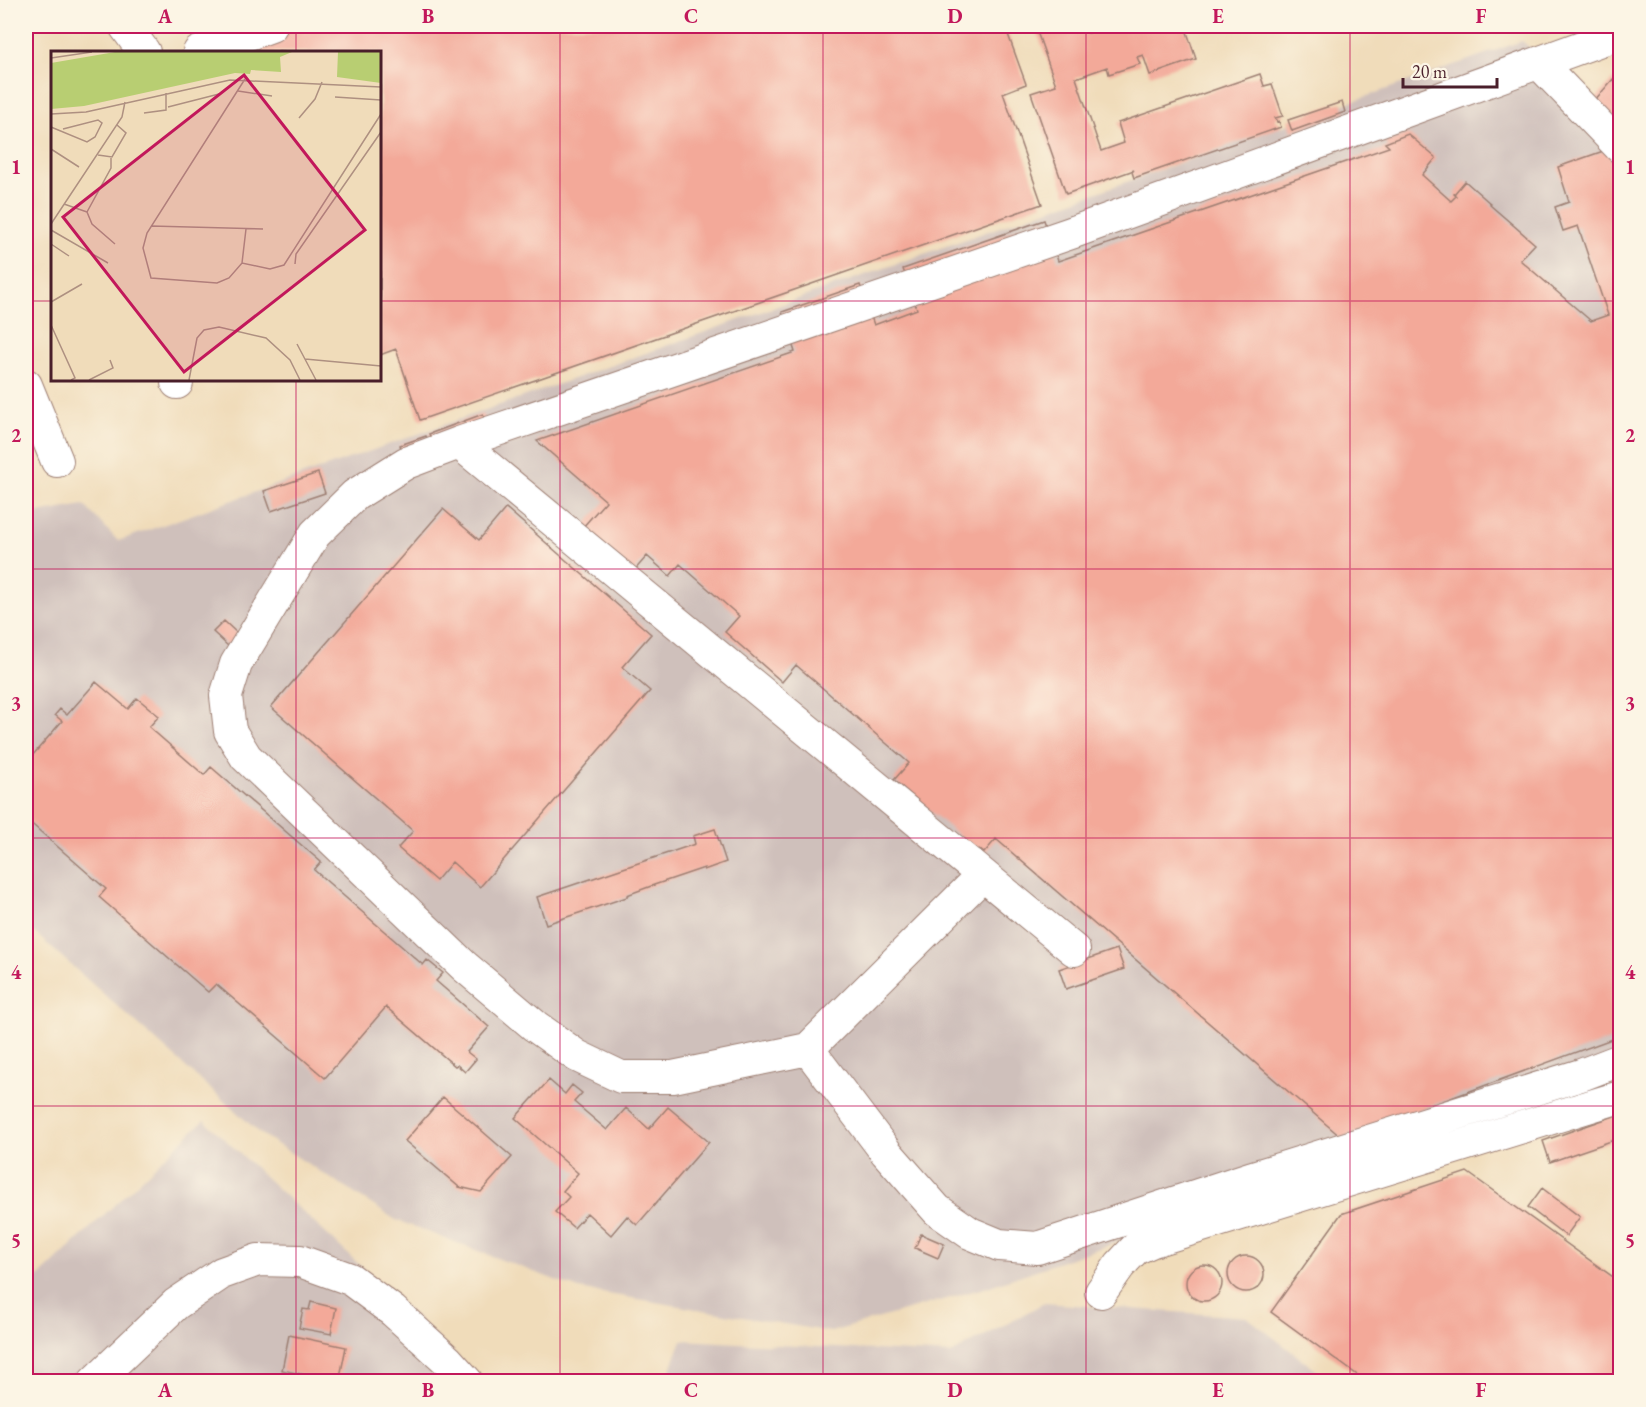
<svg xmlns="http://www.w3.org/2000/svg" width="1646" height="1407" viewBox="0 0 1646 1407" font-family="'EB Garamond',serif">
<style>
.industrial{fill:#cfc0bb}
.building{fill:#f3a999}
.lines{fill:none;stroke-linecap:round;stroke-linejoin:round}
.minor-casing{stroke:#9d7e72;stroke-width:34}
.minor{stroke:#fff;stroke-width:32}
.grid{fill:none;stroke:#c2185b;stroke-width:1.5;stroke-opacity:0.55}
.inset-road{fill:none;stroke:#ae9081;stroke-width:1.5}
.view{fill:#c2185b;fill-opacity:0.15;stroke:#c2185b;stroke-width:3}
.inset-edge{fill:none;stroke:#4a1f2b;stroke-width:3}
.neatline{fill:none;stroke:#c2185b;stroke-width:2}
.grid-label{font-size:20px;text-anchor:middle;font-weight:bold;fill:#c2185b}
</style>
<rect width="100%" height="100%" fill="#fcf5e5"/>
<filter id="ink" filterUnits="userSpaceOnUse"><feTurbulence type="fractalNoise" baseFrequency=".0167" numOctaves="2"/><feDisplacementMap in="SourceGraphic" scale="12" xChannelSelector="R" yChannelSelector="G"/><feConvolveMatrix kernelMatrix="1 2 1 2 8 2 1 2 1" color-interpolation-filters="sRGB"/></filter>
<filter id="wash" filterUnits="userSpaceOnUse"><feTurbulence type="fractalNoise" baseFrequency=".008" numOctaves="4" result="noise"/><feDisplacementMap in="SourceGraphic" scale="24" xChannelSelector="R" yChannelSelector="G"/><feGaussianBlur stdDeviation="1.35" result="paint"/><feColorMatrix in="noise" values="0 0 0 0 0 0 0 0 0 0 0 0 0 0 0 0 0 1.4 0 .05"/><feComposite in="paint" operator="in"/></filter>
<g filter="url(#wash)">
<rect width="100%" height="100%" fill="#f0dcba"/>
<path class="industrial" d="M1522,41L1620,127V1069L984,1288L831,1332L579,1289L396,1220L261,1134L26,925V515L84,505L118,541Z
M204,1120L484,1381L26,1382V1289Z
M1044,1303L1247,1317L1330,1381L666,1382L682,1340L951,1354Z"/>
<g id="blocks">
<path class="building" d="M275,26H1005L1026,84L1003,93L1042,204L420,420L396,349L380,355V52H232Z
M1035,26H1086L1088,33L1095,31L1093,26H1185L1196,59L1150,75L1143,55L1137,57L1140,64L1109,74L1107,67L1076,78L1101,151L1124,143L1118,123L1260,74L1264,86L1272,84L1283,116L1275,118L1277,122L1279,121L1281,127L1134,178L1132,172L1134,170L1066,194L1031,93L1056,85Z
M1613,79L1620,86V125L1594,101Z
M1342,102L1345,112L1292,131L1288,120Z
M1408,134L1436,158L1422,175L1451,201L1456,196L1454,194L1465,181L1491,204L1490,205L1535,244L1520,260L1591,321L1608,315L1578,226L1563,231L1555,207L1569,202L1558,167L1609,149L1620,182V1036L1342,1138L996,839L984,853L979,849L977,851L894,780L909,763L796,665L782,682L725,632L739,616L680,564L670,576L647,556L633,572L582,528L606,501L537,441L795,352L782,312L860,285L874,325L917,309L903,269L1044,220L1058,261L1389,147L1385,143Z
M483,414L486,425L434,445L429,434Z
M426,436L430,446L403,455L400,445Z
M318,473L325,493L271,511L264,491Z
M506,508L651,634L622,667L650,691L480,887L452,862L436,881L398,848L413,831L271,707L443,509L479,540Z
M224,621L238,634L228,646L213,632Z
M96,682L128,709L137,698L159,716L149,727L204,775L211,767L321,862L314,870L423,965L427,960L443,973L436,981L489,1027L467,1052L476,1059L465,1072L457,1065L455,1066L386,1007L325,1078L216,984L208,992L99,897L106,889L26,819V763L62,721L55,715L60,709L67,715Z
M715,829L726,862L704,870V868L654,885L627,895V897L546,924L537,897L695,844L693,836Z
M1117,949L1124,969L1066,989L1059,969Z
M549,1080L565,1094L572,1085L582,1093L574,1102L607,1130L626,1108L649,1129L668,1107L709,1142L637,1225L627,1216L611,1235L587,1213L574,1228L555,1212L569,1197L563,1191L578,1173L515,1118Z
M443,1097L512,1157L481,1192L459,1187L405,1141Z
M1620,1114V1138L1550,1162L1543,1141Z
M1467,1172L1620,1282V1382H1367L1271,1312L1341,1214Z
M1542,1188L1580,1217L1566,1236L1528,1207Z
M921,1234L944,1244L938,1258L915,1248Z
M1228 1274a18 18 0 1 1 36 0a18 18 0 1 1-36 0Z
M1186 1283a18 18 0 1 1 36 0a18 18 0 1 1-36 0Z
M311,1302L336,1308L331,1334L299,1328L303,1309L309,1310Z
M289,1335L346,1347L339,1382L282,1370Z
M276,1376L300,1380V1382H275Z"/>
</g>
</g>
<g filter="url(#ink)">
<use href="#blocks" fill-opacity="0" stroke="#9d7e72" stroke-width="1.5"/>
<g class="lines">
<defs>
<path id="minor" d="M125,26L144,52
M1620,33L1071,233L459,443L406,463L355,495L315,534L236,664L226,696L230,731L246,757L464,966L535,1026L577,1056L621,1077H673L808,1049L886,1152L937,1210L970,1233L999,1245L1037,1248L1250,1178L1581,1075L1620,1060
M199,52L271,26
M1539,63L1620,147
M177,380V383
M26,385L57,461
M459,443L1074,950
M808,1049L983,875
M1101,1292L1120,1265L1135,1249L1153,1241L1620,1097
M94,1382L176,1304L222,1273L258,1260L300,1261L350,1279L393,1311L447,1360L467,1382"/>
</defs>
<use href="#minor" class="minor-casing"/>
<use href="#minor" class="minor"/>
</g>
</g>
<path class="grid" d="M296,26V52M560,26V1382M823,26V1382M1086,26V1382M1350,26V1382M26,301H52M380,301H1620M296,380V1382M26,569H1620M26,838H1620M26,1106H1620"/>
<g transform="translate(51 51)">
<rect width="330" height="330" fill="#f0dcba"/>
<path d="M64,1H241L229,6L230,21L200,19L199,23L184,22L33,55L0,58V12ZM287,1H330V32L286,26Z" fill="#b8ce72"/>
<path class="inset-road" d="M0,7L41,1M194,28L96,182L92,197L100,227L166,232L178,227L191,212L219,218L233,214L330,63M187,40L221,45M284,46L330,49M117,56L168,43M93,62L115,59V42M0,63L35,61L179,29L330,36M248,67L264,48L271,31M0,76L36,91L44,86L51,72L47,69L12,78M0,98L28,116M47,104L61,106L75,82L66,74M60,107V117L36,161L41,173L64,193M13,153L36,161M0,173L71,66L74,51M100,175L212,178M0,179L57,212M0,193L18,205M191,212L195,178M244,213L245,203L330,81M0,251L31,233M0,274L24,327L20,329M246,293L265,329M254,308L330,315M38,329L62,317L59,309M138,329L146,287L153,279L168,276L215,287L239,309L249,329"/>
<path class="view" d="M193,24L314,179L133,321L12,166Z"/>
<rect width="330" height="330" class="inset-edge"/>
</g>
<rect width="1646" height="1407" fill="none" stroke="#fcf5e5" stroke-width="66"/>
<path d="M1403 78v9h94v-9" fill="none" stroke="#4a1f2b" stroke-width="3"/>
<text x="1412" y="78" font-size="18" fill="#4a1f2b" stroke="#fcf5e5" stroke-width="4.5" paint-order="stroke">20 m</text>
<rect x="33" y="33" width="1580" height="1341" class="neatline"/>
<g class="grid-label">
<text x="165" y="23">A</text>
<text x="428" y="23">B</text>
<text x="691" y="23">C</text>
<text x="955" y="23">D</text>
<text x="1218" y="23">E</text>
<text x="1481" y="23">F</text>
<text x="16" y="174">1</text>
<text x="1630" y="174">1</text>
<text x="16" y="442">2</text>
<text x="1630" y="442">2</text>
<text x="16" y="710">3</text>
<text x="1630" y="710">3</text>
<text x="16" y="979">4</text>
<text x="1630" y="979">4</text>
<text x="16" y="1247">5</text>
<text x="1630" y="1247">5</text>
<text x="165" y="1397">A</text>
<text x="428" y="1397">B</text>
<text x="691" y="1397">C</text>
<text x="955" y="1397">D</text>
<text x="1218" y="1397">E</text>
<text x="1481" y="1397">F</text>
</g>
</svg>
